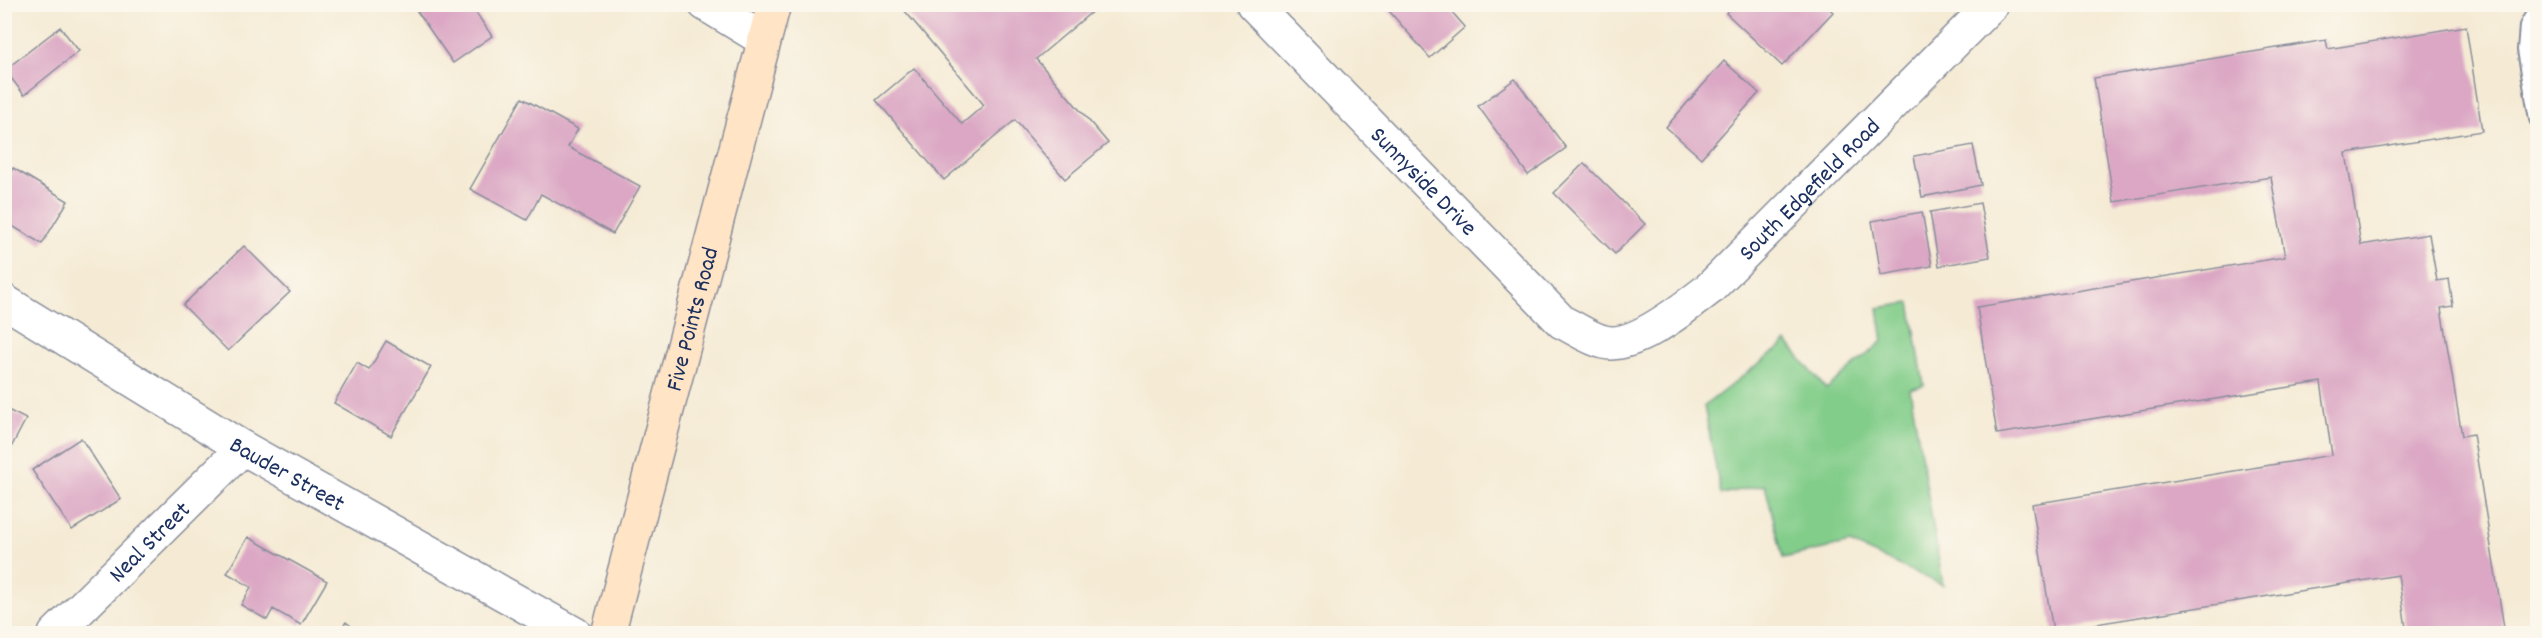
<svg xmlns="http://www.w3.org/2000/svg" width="2542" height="638" viewBox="0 0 2542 638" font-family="Dekko,sans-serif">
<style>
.green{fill:#83cd8a;stroke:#4f7e74;stroke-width:1.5}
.building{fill:#dba7c4}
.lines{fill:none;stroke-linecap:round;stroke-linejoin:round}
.lane-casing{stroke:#888d9a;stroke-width:20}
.street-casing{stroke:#888d9a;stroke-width:36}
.secondary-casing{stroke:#888d9a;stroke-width:36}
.lane{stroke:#fff;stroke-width:16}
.street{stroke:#fff;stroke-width:33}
.secondary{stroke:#ffe4c6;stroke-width:33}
.labels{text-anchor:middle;stroke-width:6;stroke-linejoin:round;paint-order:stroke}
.street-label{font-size:24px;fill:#1b2f5e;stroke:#fbf7ec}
</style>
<rect width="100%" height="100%" fill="#fbf7ec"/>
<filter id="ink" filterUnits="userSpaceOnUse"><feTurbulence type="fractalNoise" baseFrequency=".0167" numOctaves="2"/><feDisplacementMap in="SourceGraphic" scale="12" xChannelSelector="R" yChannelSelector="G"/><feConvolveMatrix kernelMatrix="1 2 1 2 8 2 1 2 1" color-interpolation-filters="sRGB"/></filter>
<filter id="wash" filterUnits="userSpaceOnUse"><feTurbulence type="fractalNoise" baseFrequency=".008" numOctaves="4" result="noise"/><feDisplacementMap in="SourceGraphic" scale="24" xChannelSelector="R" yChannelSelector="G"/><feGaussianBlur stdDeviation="1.35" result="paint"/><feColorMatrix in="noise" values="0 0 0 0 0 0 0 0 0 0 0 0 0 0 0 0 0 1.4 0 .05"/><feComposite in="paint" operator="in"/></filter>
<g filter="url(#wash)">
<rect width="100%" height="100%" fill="#f5ebd5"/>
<path class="green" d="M1910,303L1924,385L1910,389L1943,585L1850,543L1783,558L1765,485L1721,494L1704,406L1787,342L1826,389L1883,341L1878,308Z"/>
<g id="blocks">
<path class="building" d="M412,4H470L492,36L453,63Z
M899,4H1101L1036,59L1108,143L1065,179L1015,120L944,180L876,100L914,68L962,124L984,105Z
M1383,4H1445L1465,27L1430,58Z
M1734,4H1824L1833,12L1782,66L1726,13Z
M2466,26L2482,131L2346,153L2361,245L2429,234L2437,281L2449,279L2453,306L2441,308L2462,436L2473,434L2505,634H2407L2398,575L2053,631L2032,504L2332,455L2321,382L1997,434L1977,307L2285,257L2271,177L2114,202L2094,78L2326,40L2328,49Z
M60,27L79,51L24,95L5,70Z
M1724,61L1759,93L1701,158L1666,127Z
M1515,79L1566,148L1528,175L1478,106Z
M522,98L578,129L568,147L640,186L613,234L541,194L527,220L470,189Z
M1973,145L1981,185L1922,197L1914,156Z
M1584,163L1645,224L1615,254L1554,193Z
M13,168L68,201L42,244L4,221V182Z
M1980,203L1990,257L1939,266L1930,212Z
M1922,212L1932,266L1881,275L1872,221Z
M244,246L290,292L228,351L183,305Z
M386,341L431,367L391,436L334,403L357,363L369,370Z
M4,408L26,419L4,461Z
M81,438L121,499L72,530L32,470Z
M248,537L327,581L301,625L273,609L267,620L241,605L251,587L227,573Z
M346,622L361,634H337Z"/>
</g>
</g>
<g filter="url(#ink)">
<use href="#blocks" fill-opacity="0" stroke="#888d9a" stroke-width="1.5"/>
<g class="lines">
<defs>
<path id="lane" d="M2538,8L2528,26L2526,50L2538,119"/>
<g id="street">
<path d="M705,4L764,40"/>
<path id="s1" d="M1253,4L1562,322C1575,328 1590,339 1604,342C1633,350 1687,306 1709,289L1992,4"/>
<path id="s2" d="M4,301L243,448L575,634"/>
<path id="s3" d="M55,634L243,448"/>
</g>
<g id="secondary">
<path id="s4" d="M608,634L774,4"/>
</g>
</defs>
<use href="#lane" class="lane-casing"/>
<use href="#street" class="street-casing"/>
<use href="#secondary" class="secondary-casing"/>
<use href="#lane" class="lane"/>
<use href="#street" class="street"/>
<use href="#secondary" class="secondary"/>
</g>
</g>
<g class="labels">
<g class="street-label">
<text dy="8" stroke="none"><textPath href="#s1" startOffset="246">Sunnyside Drive</textPath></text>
<text dy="8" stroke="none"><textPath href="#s1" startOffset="752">South Edgefield Road</textPath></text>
<text dy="8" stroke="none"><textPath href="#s4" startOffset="326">Five Points Road</textPath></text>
<text dy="8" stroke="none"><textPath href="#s2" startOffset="332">Bauder Street</textPath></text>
<text dy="8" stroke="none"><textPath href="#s3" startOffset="132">Neal Street</textPath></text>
</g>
</g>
<rect width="2542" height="638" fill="none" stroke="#fbf7ec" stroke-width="24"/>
</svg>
